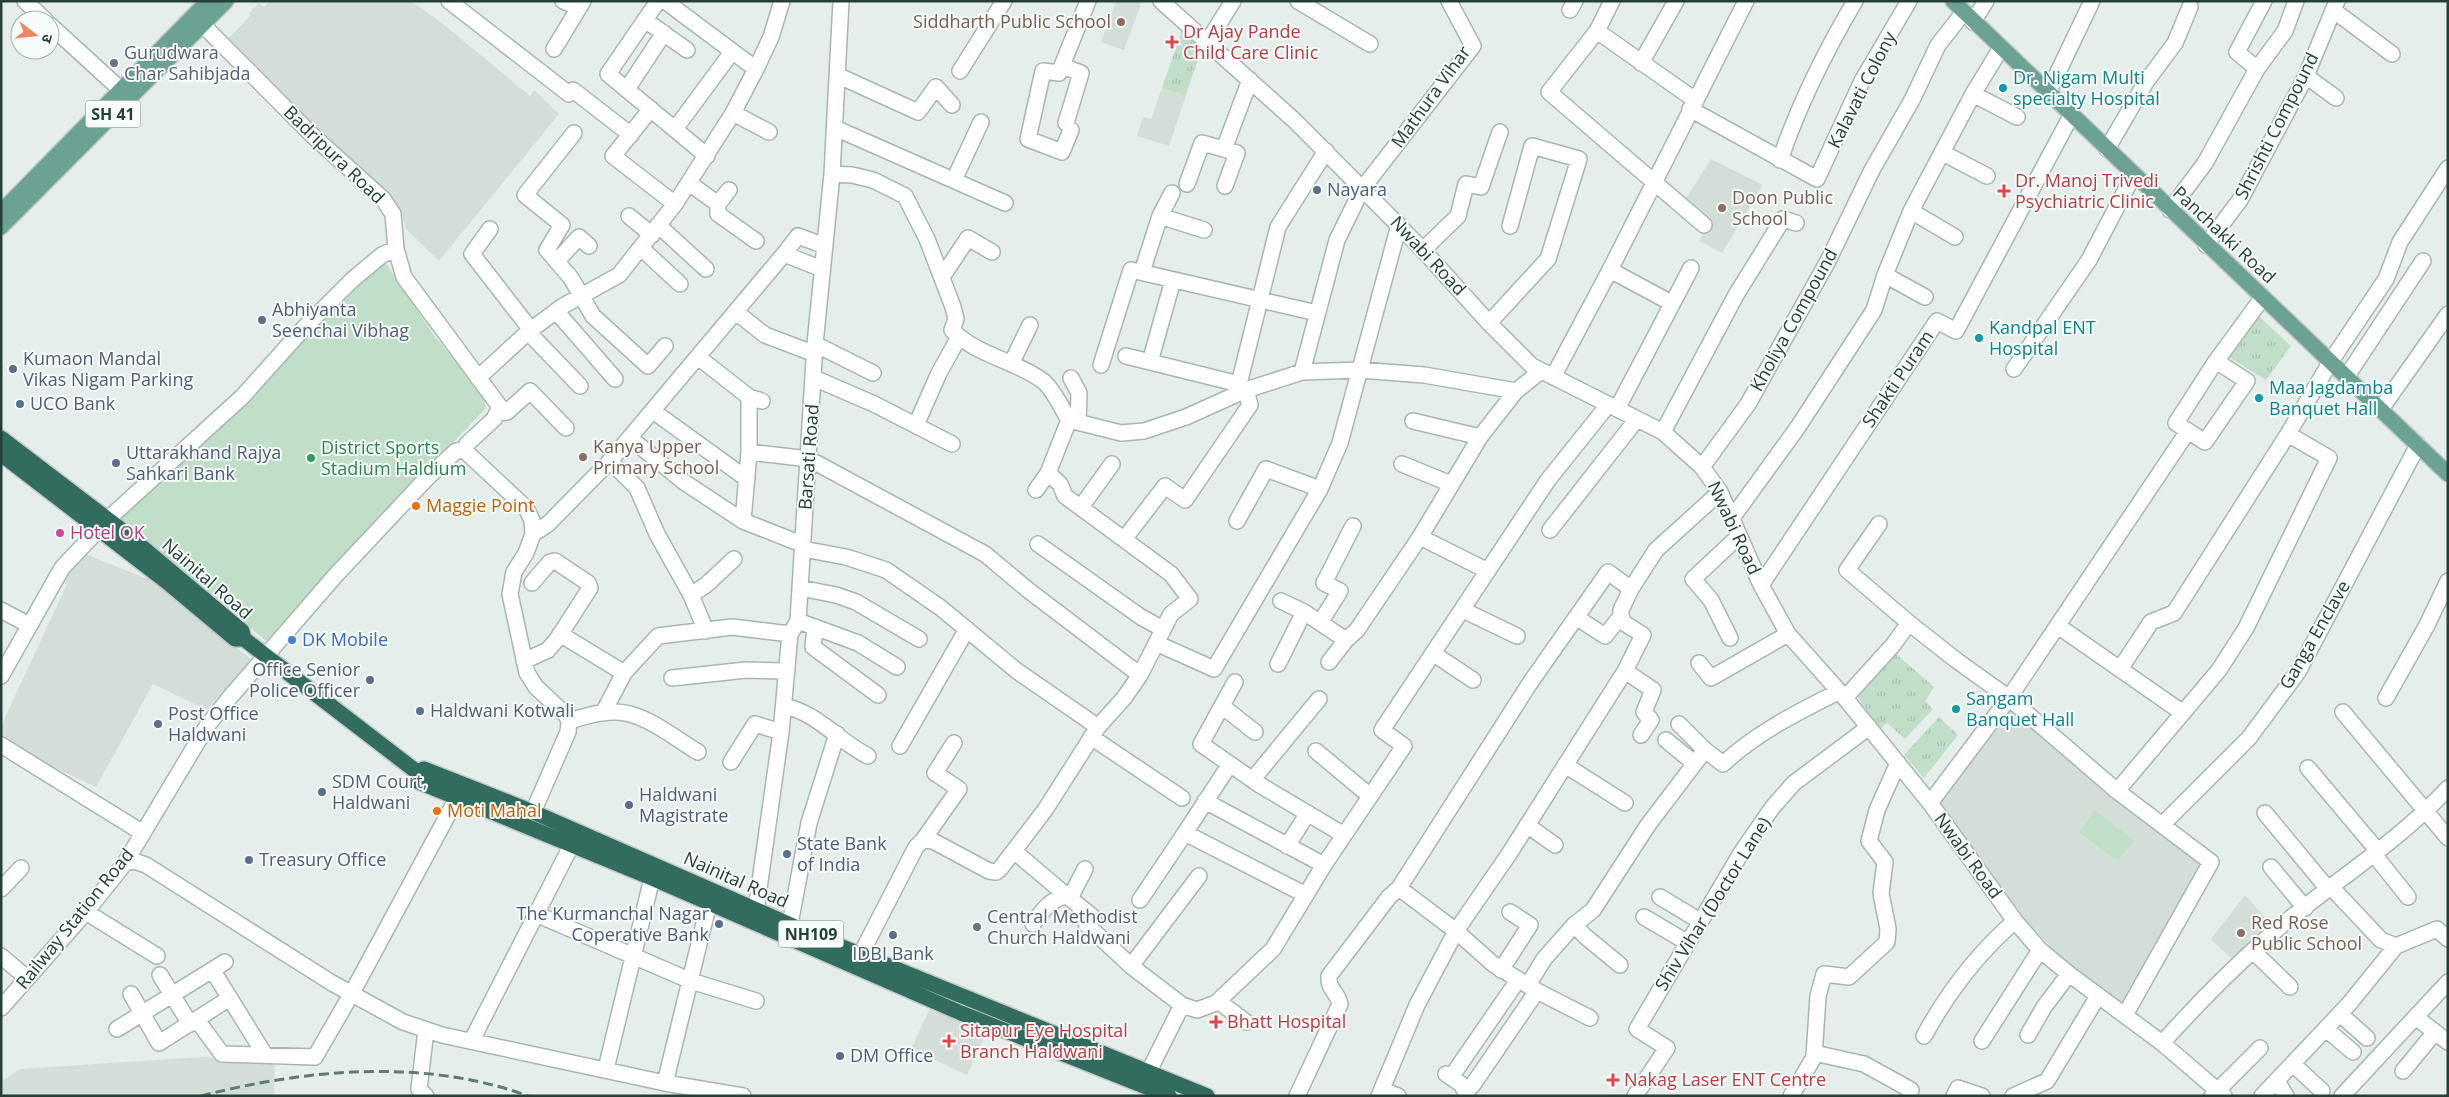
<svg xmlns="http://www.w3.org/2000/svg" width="2449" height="1097" viewBox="0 0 2449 1097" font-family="'Open Sans','Noto Sans Devanagari',sans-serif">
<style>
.built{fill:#d4ded9}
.grass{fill:url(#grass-tufts)}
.pitch{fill:#c0dec8}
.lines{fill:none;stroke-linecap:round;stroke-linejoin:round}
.minor-casing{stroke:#a8b6b2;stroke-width:18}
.major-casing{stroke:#c2cac8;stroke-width:18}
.highway-casing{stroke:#c2cac8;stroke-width:18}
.minor{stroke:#fff;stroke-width:15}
.major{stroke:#6ca294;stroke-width:15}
.highway{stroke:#316c5f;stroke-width:15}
.rail{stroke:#607b74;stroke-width:3;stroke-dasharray:10 5;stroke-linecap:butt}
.education-dot{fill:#8d6e63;stroke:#f7fbf9;stroke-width:2}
.health-dot{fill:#e0444e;stroke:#f7fbf9;stroke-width:2}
.worship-dot{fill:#6b7280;stroke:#f7fbf9;stroke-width:2}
.culture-dot{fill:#0f9aa8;stroke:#f7fbf9;stroke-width:2}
.service-dot{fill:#5c6f8a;stroke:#f7fbf9;stroke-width:2}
.leisure-dot{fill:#2e9e5b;stroke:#f7fbf9;stroke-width:2}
.food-dot{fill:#e8710a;stroke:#f7fbf9;stroke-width:2}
.hotel-dot{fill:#d1479c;stroke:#f7fbf9;stroke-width:2}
.shop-dot{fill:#3f7fe0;stroke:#f7fbf9;stroke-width:2}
.labels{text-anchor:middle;stroke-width:4;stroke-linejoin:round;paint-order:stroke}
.shield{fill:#f7fbf9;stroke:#647873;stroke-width:1}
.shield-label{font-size:16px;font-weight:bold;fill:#254039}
.education-label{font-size:18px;fill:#785e54;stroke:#f7fbf9;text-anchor:start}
.health-label{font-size:18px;fill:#be3a42;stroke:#f7fbf9;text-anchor:start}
.worship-label{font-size:18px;fill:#5b616d;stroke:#f7fbf9;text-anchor:start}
.culture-label{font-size:18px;fill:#0d838f;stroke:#f7fbf9;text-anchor:start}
.street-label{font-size:18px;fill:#254039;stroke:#f7fbf9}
.service-label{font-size:18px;fill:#4e5e75;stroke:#f7fbf9;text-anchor:start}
.leisure-label{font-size:18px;fill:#27864d;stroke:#f7fbf9;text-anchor:start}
.food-label{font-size:18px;fill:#c56008;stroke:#f7fbf9;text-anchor:start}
.hotel-label{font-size:18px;fill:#b23c85;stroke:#f7fbf9;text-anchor:start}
.shop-label{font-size:18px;fill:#366cbe;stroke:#f7fbf9;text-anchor:start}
</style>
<defs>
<pattern id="grass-tufts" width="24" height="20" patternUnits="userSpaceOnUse" patternTransform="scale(1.25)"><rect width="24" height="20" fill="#c0dec8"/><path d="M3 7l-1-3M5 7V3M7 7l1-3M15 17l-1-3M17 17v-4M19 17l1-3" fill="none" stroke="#a5c0ad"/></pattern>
</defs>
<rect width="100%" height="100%" fill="#e6eeeb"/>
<path class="built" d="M270,1H411L442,23L530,96L534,90L559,114L439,261L406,229L402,215L352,160L226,41L251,15L249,13L259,3L264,7Z
M1116,1H1142L1124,50L1101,42Z
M1183,28L1203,45L1169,146L1137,136L1143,117L1151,119Z
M1711,159L1763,185L1722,253L1699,241L1708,224L1685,200Z
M80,552L160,584L252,660L207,710L153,684L96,787L30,756L1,739V726L67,584L58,580Z
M2011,705L2206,864L2123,1004L2065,962L2030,925L1936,802Z
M2245,895L2274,927L2234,961L2211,939Z
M930,1008L986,1033L967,1075L911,1049Z
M201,1057L275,1058L274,1093L272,1096H1V1082L20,1069Z"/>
<path class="grass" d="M1183,28L1203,45L1185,95L1162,88Z
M2259,316L2291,346L2266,380L2229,357Z
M1895,653L1934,687L1925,701L1933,709L1905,739L1887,723L1880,729L1857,696Z
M1939,717L1958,735L1924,778L1904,755Z"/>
<path class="pitch" d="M385,262L435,337L483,394L486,408L390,508L270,644L118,517L315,325Z
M2095,810L2134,841L2117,861L2079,832Z"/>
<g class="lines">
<defs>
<path id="minor" d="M25,1L45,20
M449,1L569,94L573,90L631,135
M563,1L579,8
M658,1L608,74L707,156
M665,1L756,69L771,37L782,1
M1161,1L1295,121L1423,250L1489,323L1532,366L1663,432L1702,467L1720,492L1761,585L1788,634L1845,698L1930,803L2015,921L2040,950L2069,974L2162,1043L2224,1096
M1298,1L1370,44
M1612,1L1597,31L1549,92L1704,225
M1570,10L1575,1
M2333,10L2392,54
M645,20L687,50
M1973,22L1986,1
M202,24L312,135L383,199L393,214L396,249L404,277L500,407L494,419L467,444L464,450L526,508L532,520L533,534L526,553L514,572L510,594L527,673L536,687L566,715L569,721L568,732L533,812
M50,25L121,90
M1597,31L1695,100
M1207,43L1233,1
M554,49L583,1
M1641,63L1676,1
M1062,66L1081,73L1066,123
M2257,69L2237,52L2264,1
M960,71L1004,1
M839,76L918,112L936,87L952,105
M2306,76L2336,98
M627,89L664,33
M2049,91L2092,1
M1973,94L2017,117
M651,109L613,156L675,204
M1690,109L1817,179L1862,81L1909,1
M733,113L756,69
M835,128L1005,203
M675,129L732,52
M1071,130L1062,152L1028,139L1043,71L1059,73L1088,1
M574,133L525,195L562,225L547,250L571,278L593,316L648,366L665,346
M2107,149L2146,82L2175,43L2190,7
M1943,153L1987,176
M1780,160C1799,104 1825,52 1855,1
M832,174L852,175L873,180L905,196L927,239L953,307L956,319L952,330C977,356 1015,360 1043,381C1054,390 1062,409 1069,420L1121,433L1144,431L1186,417L1246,390L1302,372L1360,370L1424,375L1516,391
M954,180L981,122
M689,183L718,204V214L756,241
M1187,184L1202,143L1224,149
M1225,186L1237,153L1224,149L1250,80
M718,204L729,190
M2170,210L2205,163L2257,69L2285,31L2296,1
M1911,211L1955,237
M629,216L652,235
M1160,216L1204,230
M658,225L706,269
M490,229L472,254L531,330
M2206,245L2240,200L2306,76L2337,1
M641,248L680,284
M1423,250L1458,216L1466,184L1481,187L1500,132
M784,254L798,236L825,246
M558,260L579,237L589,246
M1610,270L1664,299
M1142,272L1160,216L1172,193
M1885,275L1925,297
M942,277L968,238L992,252
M556,311L615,379
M736,312L765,335L815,354
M1489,323L1548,259L1579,159L1532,146L1510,226
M528,332L580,386
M815,344L873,373
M698,357L749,397L762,401
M1150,362L1173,280
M1011,364L1030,325
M1101,365L1131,270L1317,313
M2014,369L2089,260L2134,174
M1302,372L1337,240L1362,189L1473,46L1449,1
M2347,376L2423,261
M1553,377L1610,270L1746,1
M478,378L528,332L563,306L619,275L675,204L733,113L769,132
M814,378L874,404L952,444
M1071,378L1079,393L1078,422
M1239,384L1278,227L1326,151
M749,397V452L743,521L794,541L803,540
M1617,409L1691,268
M2381,409L2448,314
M653,411L747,479
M498,413L507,412L530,391L566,428
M1413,421L1480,437
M916,425L939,373L959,337
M2188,431L2205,442L2247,381L2216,361
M1663,432L1736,295L1783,219L1796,223
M630,438L684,482L743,521
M749,452L809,459L985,554L1028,590L1140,675
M610,461L637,488L657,534L691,595L706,631
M1402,464L1451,484
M1702,467L1748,404L1828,261L1872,170L1912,100L1938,45L1964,12
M1036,490L1048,473L1069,420
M1081,507L1112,464
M1732,518L1798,427L1874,310L1885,275L1911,211L1973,94L2001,48
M108,519L242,397L303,329L352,280L382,255L396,249
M1237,521L1266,469L1320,489
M1550,530L1637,419
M533,534L548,524L610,461L784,254L822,269
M1420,537L1488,571
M1125,538L1165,486L1185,500L1250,405L1246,390L1239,384L1126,356
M1038,544L1141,617L1163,629
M803,549L846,557L886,570L941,608L1017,671L1098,727
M1761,585L1937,321L1956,331L2072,114
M800,588L836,595L856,602L919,639
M691,595L706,585L734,559
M1281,601L1304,612
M1,610L29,625
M1463,610L1517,636
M1576,617L1605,636L1621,616
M798,621L858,643L897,667
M1321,621L1340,591L1324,583L1353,526
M1909,623L1956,660L2009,698L2117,791L2211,862L2125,1015
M2058,626L2183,713
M815,627L813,647L878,695
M560,634L624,673
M1730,638L1711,600L1693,579L1739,536
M1156,643L1214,669L1320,489L1340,443L1399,225
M1434,654L1473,680
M524,661L548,650L558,638L590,588L588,583L555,561L550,562L532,583
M1329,662L1346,640
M1699,663L1711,678L1788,634
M1278,664L1304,612L1346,640L1357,630L1420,537L1480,437L1516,391L1541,371
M2120,669L2151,622L2174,613L2288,434L2331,361L2386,279L2400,242L2448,168
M1625,671L1653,690L1644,712L1651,720L1641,735
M1,676L62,568L99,529
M672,678L746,670L787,671
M1235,682L1201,744L1260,785L1344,835
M1845,698L1893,645L1909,623L1847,570L1879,524
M2386,698L2427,625L2448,581
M784,706C818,713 838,741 868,756
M1222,706L1255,732
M2343,712L2448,838
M603,713L624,673L658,636L732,627L790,634
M569,721C584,717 599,711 615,712C644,712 673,737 698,752
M1679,724L1705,750
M1091,737L1182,798
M1666,740L1694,763
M1,745L143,833
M900,746L967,629
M1316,751L1370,796
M731,762L755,724L781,732
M1230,764L1185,833L1306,895
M1565,765L1625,803
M2308,768L2377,850
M1253,779L1319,699
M2117,791L2219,670L2246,628L2329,458L2288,434
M1205,801L1324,865
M1930,803L2009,698L2188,431L2176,423L2214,364L2263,297
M2265,813L2328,889
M1527,825L1555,845
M2162,825L2249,738L2298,672L2418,445
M923,840L959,789L935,773L954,743
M1287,846L1308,813
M1014,851L1067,896
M2373,853L2408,897
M125,863L134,861L146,865L332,983L403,1022L442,1035L665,1083L743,1096
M2271,867L2305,908
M2331,887L2381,940L2396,946L2437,929L2448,939
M1,889L21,868
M1660,897L1700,921
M1070,898L1085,869
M1140,900L1185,833
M756,910L781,732L790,634L798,621L815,344L832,174L841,1
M86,912L157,956
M536,914L691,981L756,1001
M1644,917L1688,943
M790,924L809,823L837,734
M1033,924C1041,912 1051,898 1067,896L1093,917L1086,924L1131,966L1182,1005
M1574,925L1586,937L1620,965
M2253,951L2290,987
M861,954L916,847L923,840L933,841L989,871L996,872L1000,869L1045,810L1098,727L1124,698L1140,675L1171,614L1190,599L1171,574L1065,496L1060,484L1048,473
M1,956L27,978
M1131,966L1199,876
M1501,970L1530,925L1510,912
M213,971L265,1055
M160,975L190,1024
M1528,985L1544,959L1574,925L1593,910L1648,825L1705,750L1723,764C1756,733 1798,712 1838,692
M1537,991L1590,1018
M131,994L159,1043L230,998
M1218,1001L1246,1022
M1,1008L86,912L125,863L207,726L231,696L335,576L427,478L456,451L464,450
M2340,1014L2367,1038
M197,1020L222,1054L315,1057L352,993L457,798
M2422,1022L2448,1042
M117,1029L225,962
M2326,1029L2353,1052
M2028,1035L2044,1007L2069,974
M1924,1036C1947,994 1978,953 2015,921
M472,1040L572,844
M1982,1041L2040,950
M2162,1043C2200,1001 2237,963 2281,926C2336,880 2399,841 2448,788
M1814,1053L1864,1064L1911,1090
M2293,1064L2322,1091
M606,1069L652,878
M1456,1070L1518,980
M1149,1071L1182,1005L1197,1010L1216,1003L1273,949L1324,865L1404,746L1382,730L1548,480L1608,405
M2403,1071L2435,1032
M1446,1074L1461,1084L1468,1096
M2277,1081L2286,1096
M665,1083L709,903
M1472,1086L1537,991L1493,964L1456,931L1399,888L1530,683L1608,572L1631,589
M1382,1090L1398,1096
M426,1096L419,1089L426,1030
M1297,1096L1340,1004C1337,991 1328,990 1329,976L1389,897L1399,888
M1379,1096L1417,1005L1456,931L1509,854L1625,671L1643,635L1624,623L1621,616V610L1631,589L1656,550L1720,492
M1635,1096L1667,1048L1637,1029L1741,853L1772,808L1794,783L1869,727
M1791,1096L1814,1057L1818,996L1824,974L1849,977L1887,942L1888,929L1881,893L1885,862L1869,841L1877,810L1898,763
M1954,1096L1958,1088L1982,1096
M2013,1096L2047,1081L2098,996
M2212,1096L2260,1048
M2262,1096L2349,1004L2396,946
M2342,1096L2448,982"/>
<path id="major" d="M1953,1L2448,474
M1,212L208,1
M1,227L226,1"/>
<path id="highway" d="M1,438L123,531L242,631L244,639L417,772L419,782L652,878L961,1013L1169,1096
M1,454L167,582L235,639H244
M417,772L424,769L533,812L825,940L1207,1096"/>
</defs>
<use href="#minor" class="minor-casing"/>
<use href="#major" class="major-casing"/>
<use href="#highway" class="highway-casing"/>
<use href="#minor" class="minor"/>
<use href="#major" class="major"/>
<use href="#highway" class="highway"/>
<path class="rail" d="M201,1096C306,1069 425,1058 528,1096"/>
</g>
<g class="education-dot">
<circle cx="1121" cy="22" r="5"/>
<circle cx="1722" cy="208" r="5"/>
<circle cx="583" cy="457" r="5"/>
<circle cx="2241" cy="933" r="5"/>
</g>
<g class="health-dot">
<path d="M1169.5 34.5h5v5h5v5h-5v5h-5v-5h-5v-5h5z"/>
<path d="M2001.5 183.5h5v5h5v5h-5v5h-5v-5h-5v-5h5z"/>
<path d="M1213.5 1014.5h5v5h5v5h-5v5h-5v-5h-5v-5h5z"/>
<path d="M946.5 1033.5h5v5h5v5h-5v5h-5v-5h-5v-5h5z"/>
<path d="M1610.5 1072.5h5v5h5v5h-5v5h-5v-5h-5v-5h5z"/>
</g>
<g class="worship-dot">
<circle cx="114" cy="63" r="5"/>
<circle cx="977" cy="927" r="5"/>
</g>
<g class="culture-dot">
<circle cx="2003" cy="88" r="5"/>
<circle cx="1979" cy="338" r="5"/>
<circle cx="2259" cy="398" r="5"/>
<circle cx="1956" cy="709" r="5"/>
</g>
<g class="service-dot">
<circle cx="1317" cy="190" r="5"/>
<circle cx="262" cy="320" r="5"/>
<circle cx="13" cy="369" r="5"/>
<circle cx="20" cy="404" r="5"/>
<circle cx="116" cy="463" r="5"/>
<circle cx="370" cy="680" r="5"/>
<circle cx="420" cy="711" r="5"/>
<circle cx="158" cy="724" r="5"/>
<circle cx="322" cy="792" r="5"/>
<circle cx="629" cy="805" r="5"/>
<circle cx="787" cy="854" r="5"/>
<circle cx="249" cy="860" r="5"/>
<circle cx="719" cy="924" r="5"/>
<circle cx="893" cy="935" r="5"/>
<circle cx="840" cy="1056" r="5"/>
</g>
<circle class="leisure-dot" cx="311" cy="458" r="5"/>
<g class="food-dot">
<circle cx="416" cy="506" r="5"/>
<circle cx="437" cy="811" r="5"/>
</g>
<circle class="hotel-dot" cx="60" cy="533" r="5"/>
<circle class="shop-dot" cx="292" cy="640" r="5"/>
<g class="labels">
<g class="shield">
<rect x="85.5" y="100.5" width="55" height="27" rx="4"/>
<rect x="778.5" y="920.5" width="65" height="27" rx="4"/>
</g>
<g class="shield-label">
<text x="113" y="120">SH 41</text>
<text x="811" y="940">NH109</text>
</g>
<g class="education-label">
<text x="1111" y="28" text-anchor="end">Siddharth Public School</text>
<text x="1732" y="204">Doon Public<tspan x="1732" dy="21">School</tspan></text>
<text x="593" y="453">Kanya Upper<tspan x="593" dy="21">Primary School</tspan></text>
<text x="2251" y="929">Red Rose<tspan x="2251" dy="21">Public School</tspan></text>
</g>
<g class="health-label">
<text x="1183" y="38">Dr Ajay Pande<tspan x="1183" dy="21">Child Care Clinic</tspan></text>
<text x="2015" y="187">Dr. Manoj Trivedi<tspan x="2015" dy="21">Psychiatric Clinic</tspan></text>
<text x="1227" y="1028">Bhatt Hospital</text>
<text x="960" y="1037">Sitapur Eye Hospital<tspan x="960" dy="21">Branch Haldwani</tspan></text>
<text x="1624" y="1086">Nakag Laser ENT Centre</text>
</g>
<g class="worship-label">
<text x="124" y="59">Gurudwara<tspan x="124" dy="21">Char Sahibjada</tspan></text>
<text x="987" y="923">Central Methodist<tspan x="987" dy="21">Church Haldwani</tspan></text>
</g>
<g class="culture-label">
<text x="2013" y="84">Dr. Nigam Multi<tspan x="2013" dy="21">specialty Hospital</tspan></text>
<text x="1989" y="334">Kandpal ENT<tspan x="1989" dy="21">Hospital</tspan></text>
<text x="2269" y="394">Maa Jagdamba<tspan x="2269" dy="21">Banquet Hall</tspan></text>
<text x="1966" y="705">Sangam<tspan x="1966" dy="21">Banquet Hall</tspan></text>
</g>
<g class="street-label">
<text transform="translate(1862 90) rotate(-63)" y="6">Kalavati Colony</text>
<text transform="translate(1431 97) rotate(-54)" y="6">Mathura Vihar</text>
<text transform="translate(2277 126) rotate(-63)" y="6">Shrishti Compound</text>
<text transform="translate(334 155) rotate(44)" y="6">Badripura Road</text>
<text transform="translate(2224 235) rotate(43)" y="6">Panchakki Road</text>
<text transform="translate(1428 256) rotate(47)" y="6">Nwabi Road</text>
<text transform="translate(1794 320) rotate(-61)" y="6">Kholiya Compound</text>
<text transform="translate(1898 379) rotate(-56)" y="6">Shakti Puram</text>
<text transform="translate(809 457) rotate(-86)" y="6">Barsati Road</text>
<text transform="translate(1734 528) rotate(65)" y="6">Nwabi Road</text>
<text transform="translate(207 579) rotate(41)" y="6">Nainital Road</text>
<text transform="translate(2315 635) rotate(-60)" y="6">Ganga Enclave</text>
<text transform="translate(1968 856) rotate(54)" y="6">Nwabi Road</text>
<text transform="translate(736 880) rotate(24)" y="6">Nainital Road</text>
<text transform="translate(1713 904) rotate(-58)" y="6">Shiv Vihar (Doctor Lane)</text>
<text transform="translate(75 919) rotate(-51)" y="6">Railway Station Road</text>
</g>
<g class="service-label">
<text x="1327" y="196">Nayara</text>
<text x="272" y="316">Abhiyanta<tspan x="272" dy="21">Seenchai Vibhag</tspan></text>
<text x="23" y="365">Kumaon Mandal<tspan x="23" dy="21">Vikas Nigam Parking</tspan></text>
<text x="30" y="410">UCO Bank</text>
<text x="126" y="459">Uttarakhand Rajya<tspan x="126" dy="21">Sahkari Bank</tspan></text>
<text x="360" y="676" text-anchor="end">Office Senior<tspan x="360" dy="21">Police Officer</tspan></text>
<text x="430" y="717">Haldwani Kotwali</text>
<text x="168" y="720">Post Office<tspan x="168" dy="21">Haldwani</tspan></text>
<text x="332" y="788">SDM Court,<tspan x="332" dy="21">Haldwani</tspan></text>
<text x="639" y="801">Haldwani<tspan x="639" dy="21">Magistrate</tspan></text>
<text x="797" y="850">State Bank<tspan x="797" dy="21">of India</tspan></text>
<text x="259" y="866">Treasury Office</text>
<text x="709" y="920" text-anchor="end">The Kurmanchal Nagar<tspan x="709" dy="21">Coperative Bank</tspan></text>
<text x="893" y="960" text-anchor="middle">IDBI Bank</text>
<text x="850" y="1062">DM Office</text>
</g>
<g class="leisure-label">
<text x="321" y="454">District Sports<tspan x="321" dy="21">Stadium Haldium</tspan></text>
</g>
<g class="food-label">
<text x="426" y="512">Maggie Point</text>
<text x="447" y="817">Moti Mahal</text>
</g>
<g class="hotel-label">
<text x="70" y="539">Hotel OK</text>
</g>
<g class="shop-label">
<text x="302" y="646">DK Mobile</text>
</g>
</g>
<rect width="2449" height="1097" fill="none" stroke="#254039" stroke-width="5"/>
<g transform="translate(35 35) rotate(106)"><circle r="24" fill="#f7fbf9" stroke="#a3b0ac"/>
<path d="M0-4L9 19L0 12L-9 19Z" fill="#ee8565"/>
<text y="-8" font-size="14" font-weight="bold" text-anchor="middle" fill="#254039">उ</text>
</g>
</svg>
